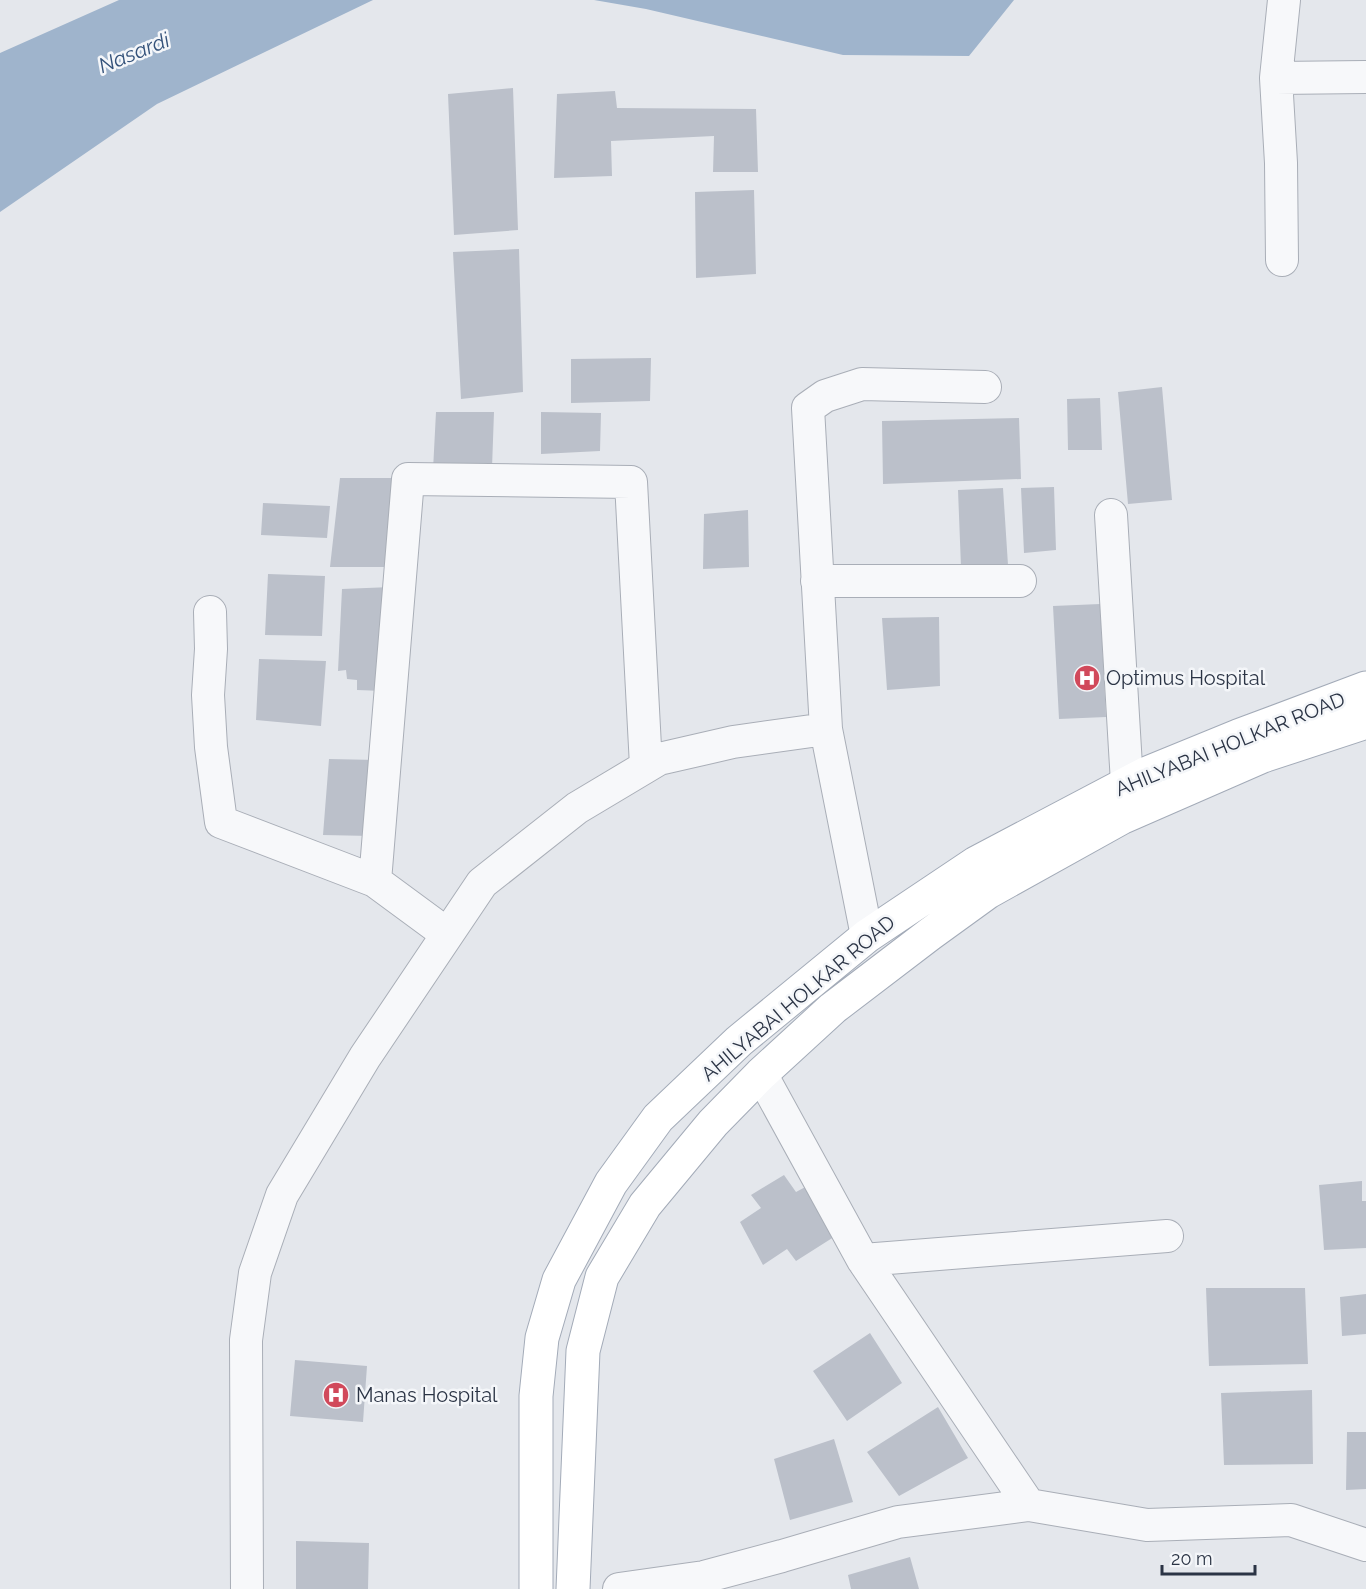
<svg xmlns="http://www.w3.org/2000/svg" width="1366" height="1589" viewBox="0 0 1366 1589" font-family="Raleway,sans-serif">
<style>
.water{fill:#9fb4cc}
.building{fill:#bbc0ca}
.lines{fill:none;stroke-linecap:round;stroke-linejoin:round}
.minor-casing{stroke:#a9aeb7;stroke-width:34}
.major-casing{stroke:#a3abb8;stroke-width:35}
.minor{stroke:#f7f8fa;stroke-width:32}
.major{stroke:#fff;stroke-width:33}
.labels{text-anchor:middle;stroke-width:5;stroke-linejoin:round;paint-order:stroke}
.poi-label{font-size:20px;fill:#2b3445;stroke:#f4f6f9;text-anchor:start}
.street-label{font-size:20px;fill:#2b3445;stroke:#f4f6f9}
.water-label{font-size:21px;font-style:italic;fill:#34527a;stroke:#f4f6f9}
</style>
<rect width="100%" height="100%" fill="#e4e7ec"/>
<path class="water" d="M119,0H373L157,104L0,212V53Z
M594,0H1014L969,56L843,55L646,9Z"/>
<path class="building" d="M513,88L518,230L454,235L448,94Z
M615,91L617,108L756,109L758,172H713L714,136L611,141L612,176L554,178L557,94Z
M754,190L756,274L696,278L695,192Z
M519,249L523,392L461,399L453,252Z
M651,358L650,401L571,403V359Z
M1162,387L1172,500L1128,504L1118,392Z
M1100,398L1102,450H1068L1067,399Z
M436,412H494L492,468L433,470Z
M541,412L601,413L600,451L541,454Z
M1019,418L1021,479L883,484L882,421Z
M340,478H394L387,567H330Z
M1054,487L1056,550L1024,553L1021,488Z
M1003,488L1008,565L961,567L958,490Z
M263,503L330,506L327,538L261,535Z
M748,510L749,567L703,569L704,514Z
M268,574L325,576L322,636L265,635Z
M391,587L383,691L357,690V680L347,679L346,670L338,671L342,589Z
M1100,604L1106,717L1059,719L1053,606Z
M939,617L940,686L887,690L882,618Z
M259,659L326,661L321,726L256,720Z
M329,759L377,760L371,836L323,835Z
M784,1175L796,1192L809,1185L837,1235L796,1261L787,1249L763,1265L740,1222L761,1208L751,1195Z
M1362,1181V1201H1366V1248L1324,1250L1319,1185Z
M1206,1288H1305L1308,1364L1209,1366Z
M1366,1294V1334L1342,1336L1340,1297Z
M870,1333L902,1383L847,1421L813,1371Z
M295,1360L367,1366L363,1422L290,1416Z
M1312,1390L1313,1464L1224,1465L1221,1393Z
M938,1407L968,1458L899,1496L867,1452Z
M1347,1432H1366V1489L1346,1490Z
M834,1439L853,1502L790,1520L774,1459Z
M296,1541L369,1543L368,1589H296Z
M910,1557L919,1589H851L848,1575Z"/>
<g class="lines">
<defs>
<path id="minor" d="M1276,78L1284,0
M1282,260L1281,163L1276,78L1366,77
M1111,515L1127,783
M817,581H1020
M210,612L211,649L208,695L211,747L221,822L375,881L447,934
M375,881L408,479L631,482L646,766
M867,936L826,729L808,408L825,396L862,384L985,387
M761,1074L863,1260L1029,1505
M863,1260L1167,1236
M247,1589L246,1340L255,1273L282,1195L365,1057L482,883L577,808L659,759L733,742L826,729
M619,1589L704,1577L782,1556L898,1522L1029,1505L1147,1525L1291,1520L1366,1545"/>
<path id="major" d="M536,1589V1396L542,1338L559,1280L611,1183L658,1118L739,1041L867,936L976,863L1145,774L1238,736L1366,688
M573,1589L583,1351L602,1277L645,1205L713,1123L761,1074L833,1008L930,934L988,892L1121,818L1263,756L1366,722"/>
</defs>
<use href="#minor" class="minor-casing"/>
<use href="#major" class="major-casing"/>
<use href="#minor" class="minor"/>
<use href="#major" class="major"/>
</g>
<defs>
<symbol id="hospital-disc" viewBox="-11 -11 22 22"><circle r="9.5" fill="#d1495b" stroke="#f4f6f9"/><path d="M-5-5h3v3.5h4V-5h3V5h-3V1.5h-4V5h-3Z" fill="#fff"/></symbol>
</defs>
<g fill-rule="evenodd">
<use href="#hospital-disc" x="1072" y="663" width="30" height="30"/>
<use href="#hospital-disc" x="321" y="1380" width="30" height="30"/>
</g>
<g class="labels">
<g class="poi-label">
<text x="1106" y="685">Optimus Hospital</text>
<text x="356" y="1402">Manas Hospital</text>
</g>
<g class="street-label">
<text transform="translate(1230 744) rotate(-22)" y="7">AHILYABAI HOLKAR ROAD</text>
<text transform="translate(798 998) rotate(-40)" y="7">AHILYABAI HOLKAR ROAD</text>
</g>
<g class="water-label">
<text transform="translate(134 53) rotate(-22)" y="7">Nasardi</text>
</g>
</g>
<path d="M1162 1565v9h93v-9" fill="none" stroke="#2b3445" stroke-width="3"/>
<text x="1171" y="1565" font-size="18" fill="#2b3445" stroke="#f4f6f9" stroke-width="4.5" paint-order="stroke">20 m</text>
</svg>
